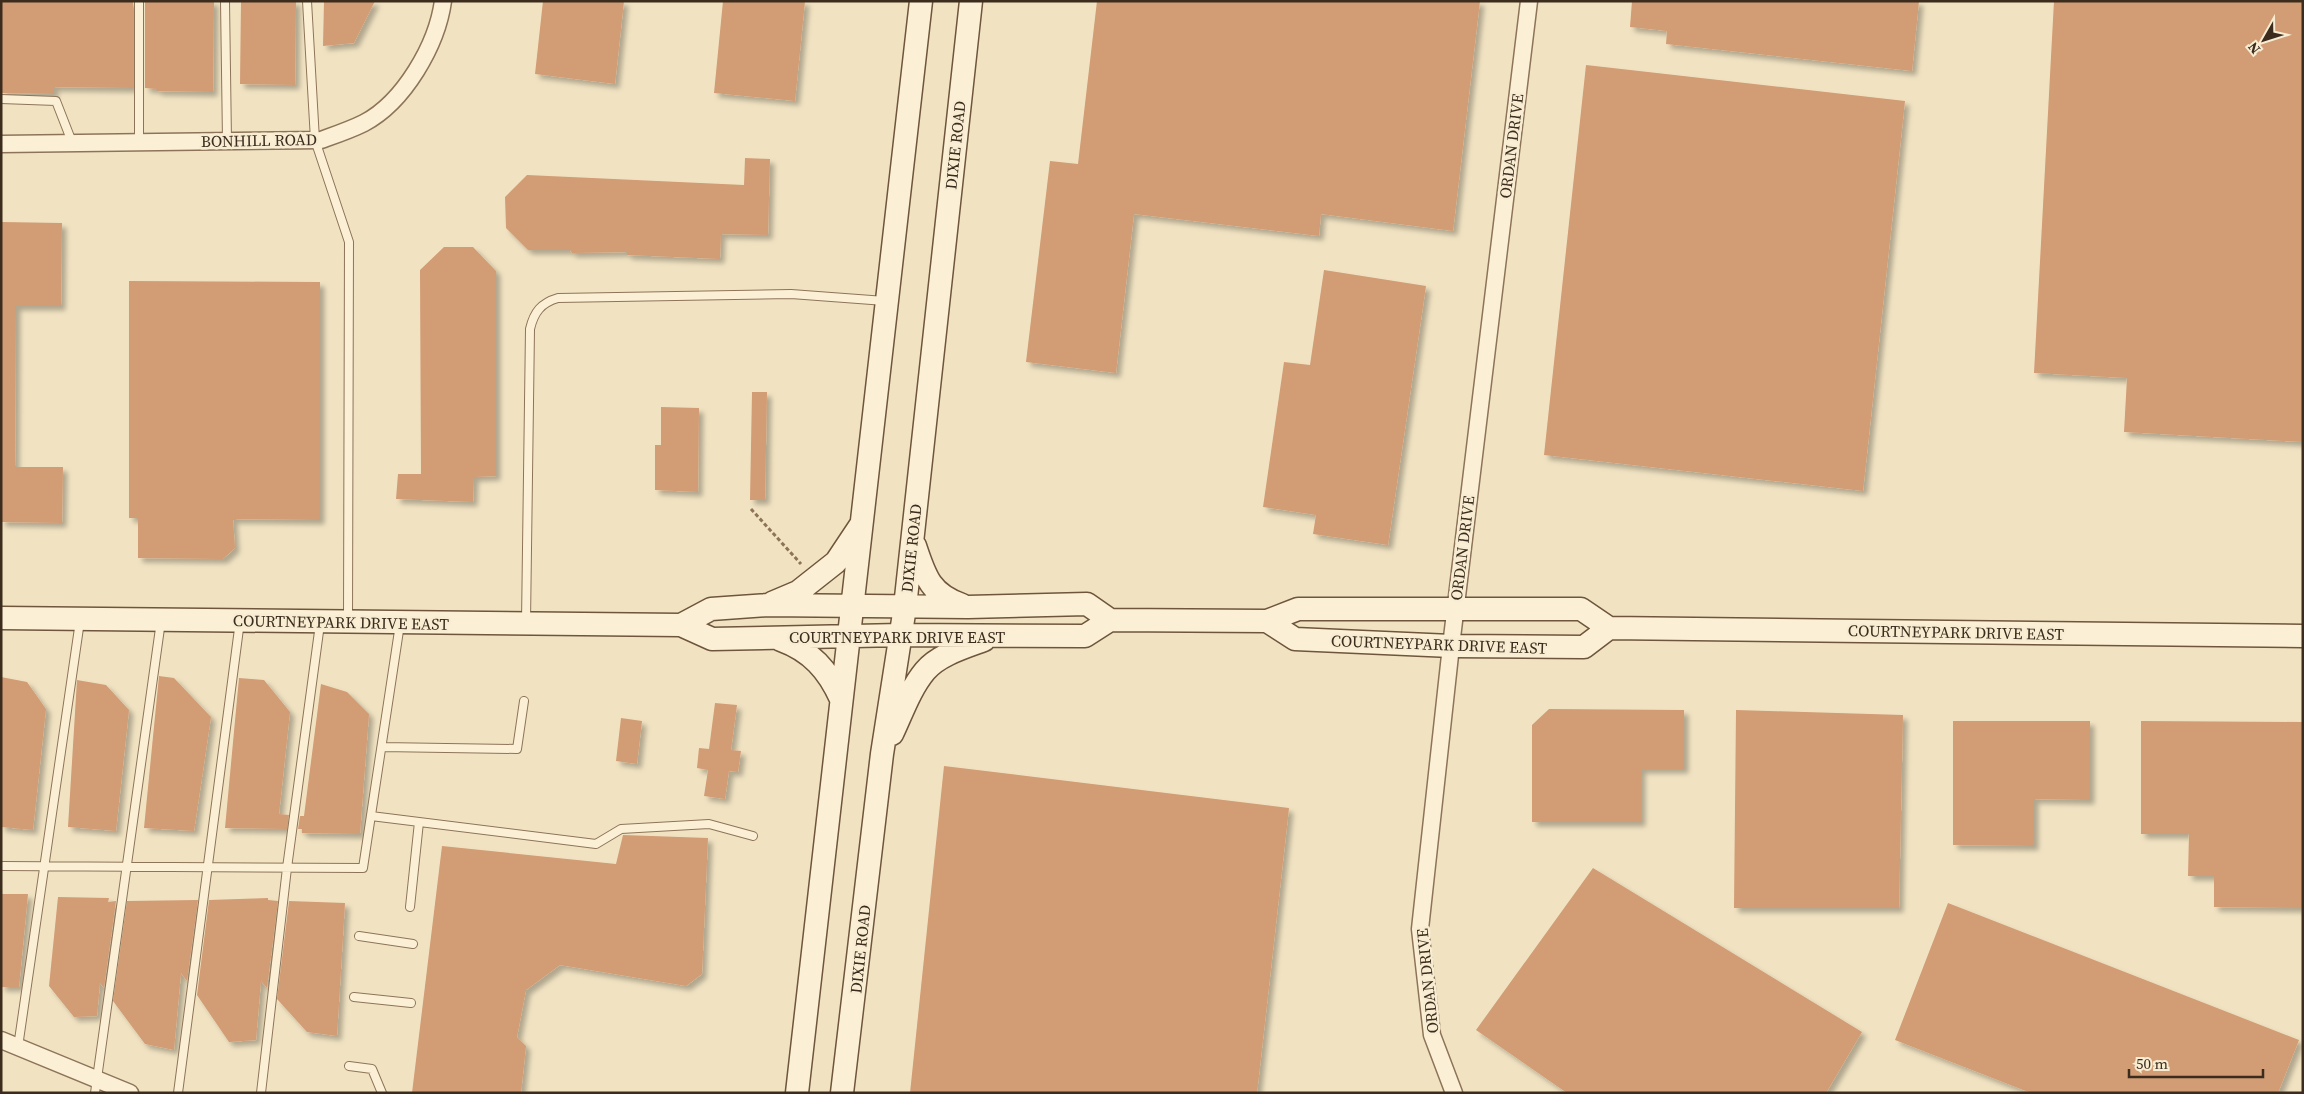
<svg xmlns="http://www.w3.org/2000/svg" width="2304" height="1094" viewBox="0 0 2304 1094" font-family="'Source Serif 4',serif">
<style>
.building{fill:#d29c75;filter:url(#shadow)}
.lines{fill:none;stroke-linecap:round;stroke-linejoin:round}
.lane-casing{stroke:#8d7458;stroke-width:10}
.street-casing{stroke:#8d7458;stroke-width:19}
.secondary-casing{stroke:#6e553b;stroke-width:25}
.path{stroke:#8d7458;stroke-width:3;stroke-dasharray:4 2.5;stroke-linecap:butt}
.lane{stroke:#fbf0d6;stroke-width:8}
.street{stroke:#fbf0d6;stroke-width:16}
.secondary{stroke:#fbf0d6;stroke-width:22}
.labels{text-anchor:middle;stroke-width:5;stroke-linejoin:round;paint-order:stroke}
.street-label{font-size:16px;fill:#3b2c1d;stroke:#f8edd2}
</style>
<defs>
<filter id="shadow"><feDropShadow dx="4.5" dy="4.5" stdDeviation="2.5" flood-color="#0004"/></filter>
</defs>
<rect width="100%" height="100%" fill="#f1e3c2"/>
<path class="building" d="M1,1H133V88L54,87V94L1,93Z
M145,1H214L213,92L157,91V89L145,88Z
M241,1H296L295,85L240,84Z
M324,1H375L354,43L323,46Z
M543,1H624L615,84L535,74Z
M723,1H805L795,101L714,93Z
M1097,1H1480L1453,231L1321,214L1319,236L1134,214L1116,373L1026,362L1050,161L1078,164Z
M1632,1H1919L1912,71L1666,44L1667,31L1630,27Z
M2054,1H2303V442L2124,432L2127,378L2034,373Z
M1586,65L1905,101L1863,491L1544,455Z
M745,158L770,159L768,235L721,234L720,259L627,255V252L572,253L570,250H528L506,228L505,197L527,175L744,185Z
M1,222L62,223L61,306H16L15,467H63L62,523L1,522Z
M444,247H473L496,271V476L474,477L473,502L396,499L398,474H421L420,270Z
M1324,270L1426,286L1388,545L1313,534L1316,515L1263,507L1284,362L1310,365Z
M129,281L320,282V520L233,519L235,548L223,559L138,558V518H129Z
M752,392H767L765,500H750Z
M661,407L699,408L698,492L655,490V445H661Z
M159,676L174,678L211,717L194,831L144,828Z
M1,677L27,682L46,709L33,830L1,827Z
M239,678L264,680L290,712L279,814L289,815L287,829L225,828Z
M77,680L106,685L129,710L116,831L68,827Z
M321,684L347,692L369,714L360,834L302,833V829H298L300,816H304Z
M715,703L737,705L731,750L741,751L738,772L729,771L725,799L704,796L708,770L697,768L699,748L709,749Z
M1549,709L1684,710V769H1641V822H1532V725Z
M1736,710L1903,715L1899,908H1734Z
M621,718L642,721L637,764L616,761Z
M1953,721H2090V800L2034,799V846L1953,845Z
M2141,721L2303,722V908L2214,907V876H2188L2189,834H2141Z
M944,766L1289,808L1257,1093H910Z
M623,835L708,838L702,974L686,986L560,965L526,990L517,1037L526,1046L521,1093H412L442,846L616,864Z
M1593,868L1862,1032L1826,1093H1567L1476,1030Z
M1,894H28L19,987H1Z
M58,897L109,898L108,902L116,901L104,988L100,983L97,1016L74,1017L49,986Z
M268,898V900L278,901L267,988L261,981L256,1040L229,1042L197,995L209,900Z
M198,900L187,981L181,973L174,1050L145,1044L113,1001L127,901Z
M289,901L345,903L337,1036L307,1032L277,999Z
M1948,903L2299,1040L2278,1093H2031L1895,1040Z"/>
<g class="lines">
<defs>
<path id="lane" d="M225,1L227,141
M307,1L315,140L349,242L348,620
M1,99L56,101L72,142
M139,143V1
M526,622L530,329C534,312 541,303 558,298L791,294L885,301
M382,747L517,749L524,701
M371,816L596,844L621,829L709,824L753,836
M1,866L363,868L400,624
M410,907L419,822
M359,936L413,944
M354,997L411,1003
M18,1047L80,621
M349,1066L372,1069L382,1093
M95,1093L161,621
M178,1093L240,621
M261,1093L287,868L320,624"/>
<path id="street" d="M1,144L321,140C335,135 350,130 364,123C404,102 437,45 443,1
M1,1040L130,1093
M1454,1093L1432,1035L1420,929L1451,646L1529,1"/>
<path id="secondary" d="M915,546C925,576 930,594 962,605
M772,603L798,592L836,562L860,526
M1,618L681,625L712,639L900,635L1085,636L1110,620
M1267,621L1295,639L1451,646L1584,647L1609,628
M681,625L711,609L767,605L968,607L1087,604L1110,620L1267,621L1298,609H1581L1609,628L2303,636
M781,640C811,651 828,670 841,699
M892,734C902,713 910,689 925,671C938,655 965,647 984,640
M797,1093L921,1
M842,1093L882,754L905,607L971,1"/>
</defs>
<use href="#lane" class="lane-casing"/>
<use href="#street" class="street-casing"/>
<use href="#secondary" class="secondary-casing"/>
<path class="path" d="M751,509L801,564"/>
<use href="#lane" class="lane"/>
<use href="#street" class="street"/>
<use href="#secondary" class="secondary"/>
</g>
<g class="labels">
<g class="street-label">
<text transform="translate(259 140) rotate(-1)" y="6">BONHILL ROAD</text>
<text transform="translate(955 145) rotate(-84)" y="6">DIXIE ROAD</text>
<text transform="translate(1511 146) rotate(-83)" y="6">ORDAN DRIVE</text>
<text transform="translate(911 548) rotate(-84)" y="6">DIXIE ROAD</text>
<text transform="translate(1462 548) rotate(-83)" y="6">ORDAN DRIVE</text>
<text transform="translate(341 622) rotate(1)" y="6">COURTNEYPARK DRIVE EAST</text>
<text transform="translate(1956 632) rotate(1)" y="6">COURTNEYPARK DRIVE EAST</text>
<text x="897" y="643">COURTNEYPARK DRIVE EAST</text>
<text transform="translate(1439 644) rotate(2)" y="6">COURTNEYPARK DRIVE EAST</text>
<text transform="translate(860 949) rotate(-84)" y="6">DIXIE ROAD</text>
<text transform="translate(1427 981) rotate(-96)" y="6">ORDAN DRIVE</text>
</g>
</g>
<rect width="2304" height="1094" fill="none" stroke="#3b2c1d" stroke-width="5"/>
<g transform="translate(2264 40) rotate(231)" stroke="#f8edd2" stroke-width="4" paint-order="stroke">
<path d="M0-4L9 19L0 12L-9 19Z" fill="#3b2c1d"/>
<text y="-8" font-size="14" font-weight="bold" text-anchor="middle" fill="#3b2c1d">N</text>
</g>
<path d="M2129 1069v8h134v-8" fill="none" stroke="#3b2c1d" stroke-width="2.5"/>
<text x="2136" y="1069" font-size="15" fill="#3b2c1d" stroke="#f8edd2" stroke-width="4" paint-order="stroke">50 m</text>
</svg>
